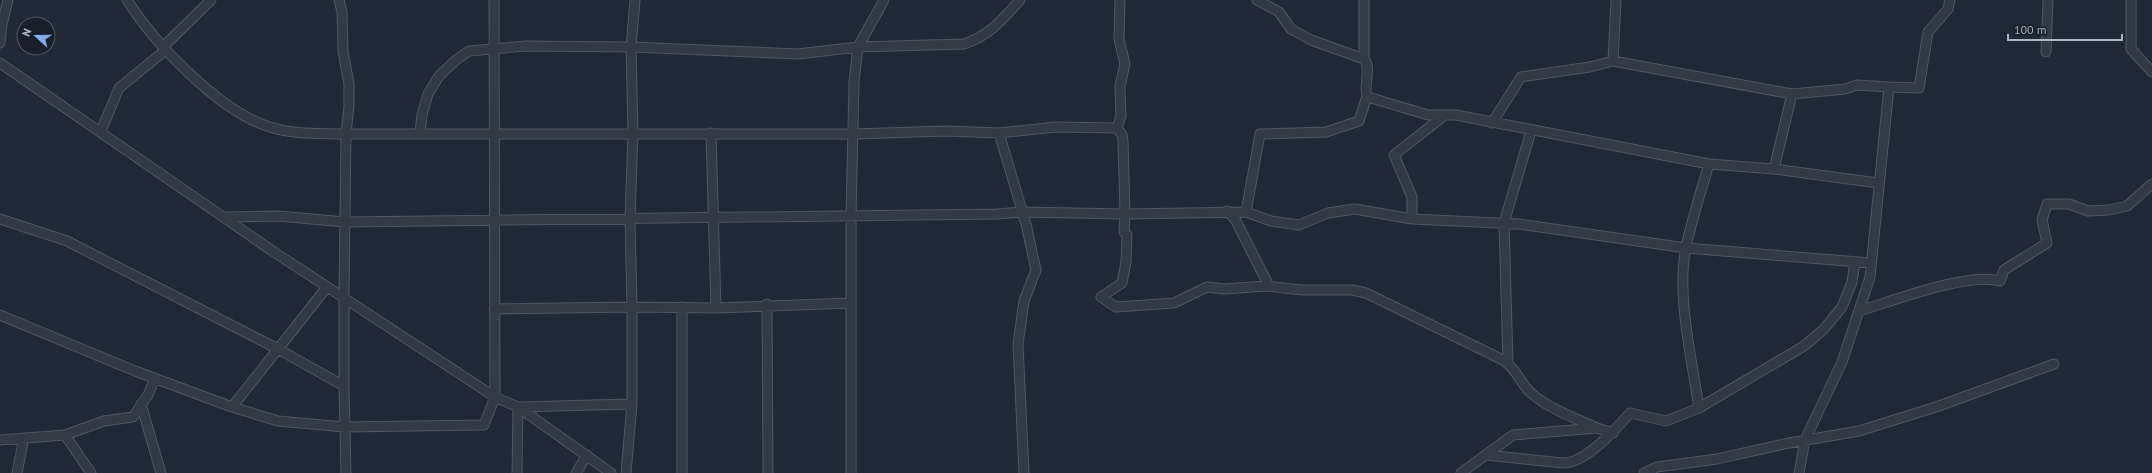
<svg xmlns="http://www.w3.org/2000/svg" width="2152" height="473" viewBox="0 0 2152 473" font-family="'PT Sans',sans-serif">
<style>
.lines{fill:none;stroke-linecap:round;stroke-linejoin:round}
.minor-casing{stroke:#505863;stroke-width:11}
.minor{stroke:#333a44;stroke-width:9}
</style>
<rect width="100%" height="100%" fill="#1f2834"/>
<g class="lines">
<defs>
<path id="minor" d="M127,0C155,44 220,112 270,127C294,135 321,133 346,134H854L946,131L999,133L1056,127L1117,128L1122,135L1123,141L1125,214L1124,232L1127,235L1126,262L1122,283L1101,297L1116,307L1174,303L1207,287L1225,289L1266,286L1302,290H1352L1366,293L1503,360C1516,368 1520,383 1531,393C1549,409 1575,418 1597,428
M339,0L342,12L343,51L349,84V106L346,134L344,298V386L346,473
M1257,0L1279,12L1291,29L1311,40L1364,59C1372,68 1363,85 1367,96L1371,98L1428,115H1456L1709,164L1774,169L1792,94L1845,89L1857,85L1889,87
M1364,0V59
M1616,0L1613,61L1792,94
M2131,0V49L2152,72
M0,43L2,25L8,0
M2046,52L2048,0
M0,63L274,252L495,397L518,407L611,473
M1492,123L1521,77L1590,67L1613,61
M1117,128L1121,116L1120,86L1125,64L1119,39L1120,0
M101,131L119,88L162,53L164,46L211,0
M420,133L422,115L428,94L439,76L456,60L469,51L526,46L631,47L798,54L858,47L964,44C989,36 1003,19 1020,0
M711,133L716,308
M999,133L1026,224L1036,270L1024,301L1018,344L1024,473
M1774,169L1878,183
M1227,211L1235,219L1269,286
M1246,212L1260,134L1326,132L1359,121L1367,96
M224,217L278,216L345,222L998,214L1021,212L1125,214L1246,212L1271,221L1299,225L1328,213L1355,209L1412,219L1519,224L1686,248L1871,263
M0,219L67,241L278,349L232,407
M1412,219V197L1394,155L1445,115
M327,287L278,349L344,386
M767,304L768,473
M494,309L632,307L716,308L851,303
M1859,311C1893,301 1968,272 2000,281L2004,270L2047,243L2042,220L2047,204H2069L2088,211L2109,210L2127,206L2152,184
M0,315L135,371L232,407L278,421L345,427L484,425L495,397L494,0
M1508,362L1504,223L1531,131
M141,404L161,473
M1699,408C1692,360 1676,294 1686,247C1692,219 1701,191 1709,164
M65,435L91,473
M0,440L65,435L104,421L133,417L148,395L155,378
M1486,455L1563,463C1586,463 1616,429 1630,413L1666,421L1699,408L1804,346L1824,329L1842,307L1852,282L1855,262
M17,473L24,438
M517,473L518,407L632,404
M576,473L587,455
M626,473L632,404V307L630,218L633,133L631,47L635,0
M682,473V307
M851,473V216L854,82L858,47L884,0
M1461,473L1513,435L1597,428L1613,433
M1644,473L1657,467L1717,459L1789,443L1859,431L1936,407L2054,364
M1799,473L1805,440L1842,362L1870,277L1889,87L1919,88L1928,32L1948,9L1950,0"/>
</defs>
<use href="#minor" class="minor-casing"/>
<use href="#minor" class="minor"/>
</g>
<g transform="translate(36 36) rotate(291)"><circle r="19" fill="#181f29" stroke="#535b66"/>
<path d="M0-3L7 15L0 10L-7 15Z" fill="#81adf2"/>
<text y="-6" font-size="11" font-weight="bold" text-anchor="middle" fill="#acb5c2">N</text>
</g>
<path d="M2008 34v6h114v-6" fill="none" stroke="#acb5c2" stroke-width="2"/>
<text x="2014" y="34" font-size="12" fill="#acb5c2" stroke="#181f29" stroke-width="3" paint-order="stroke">100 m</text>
</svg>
